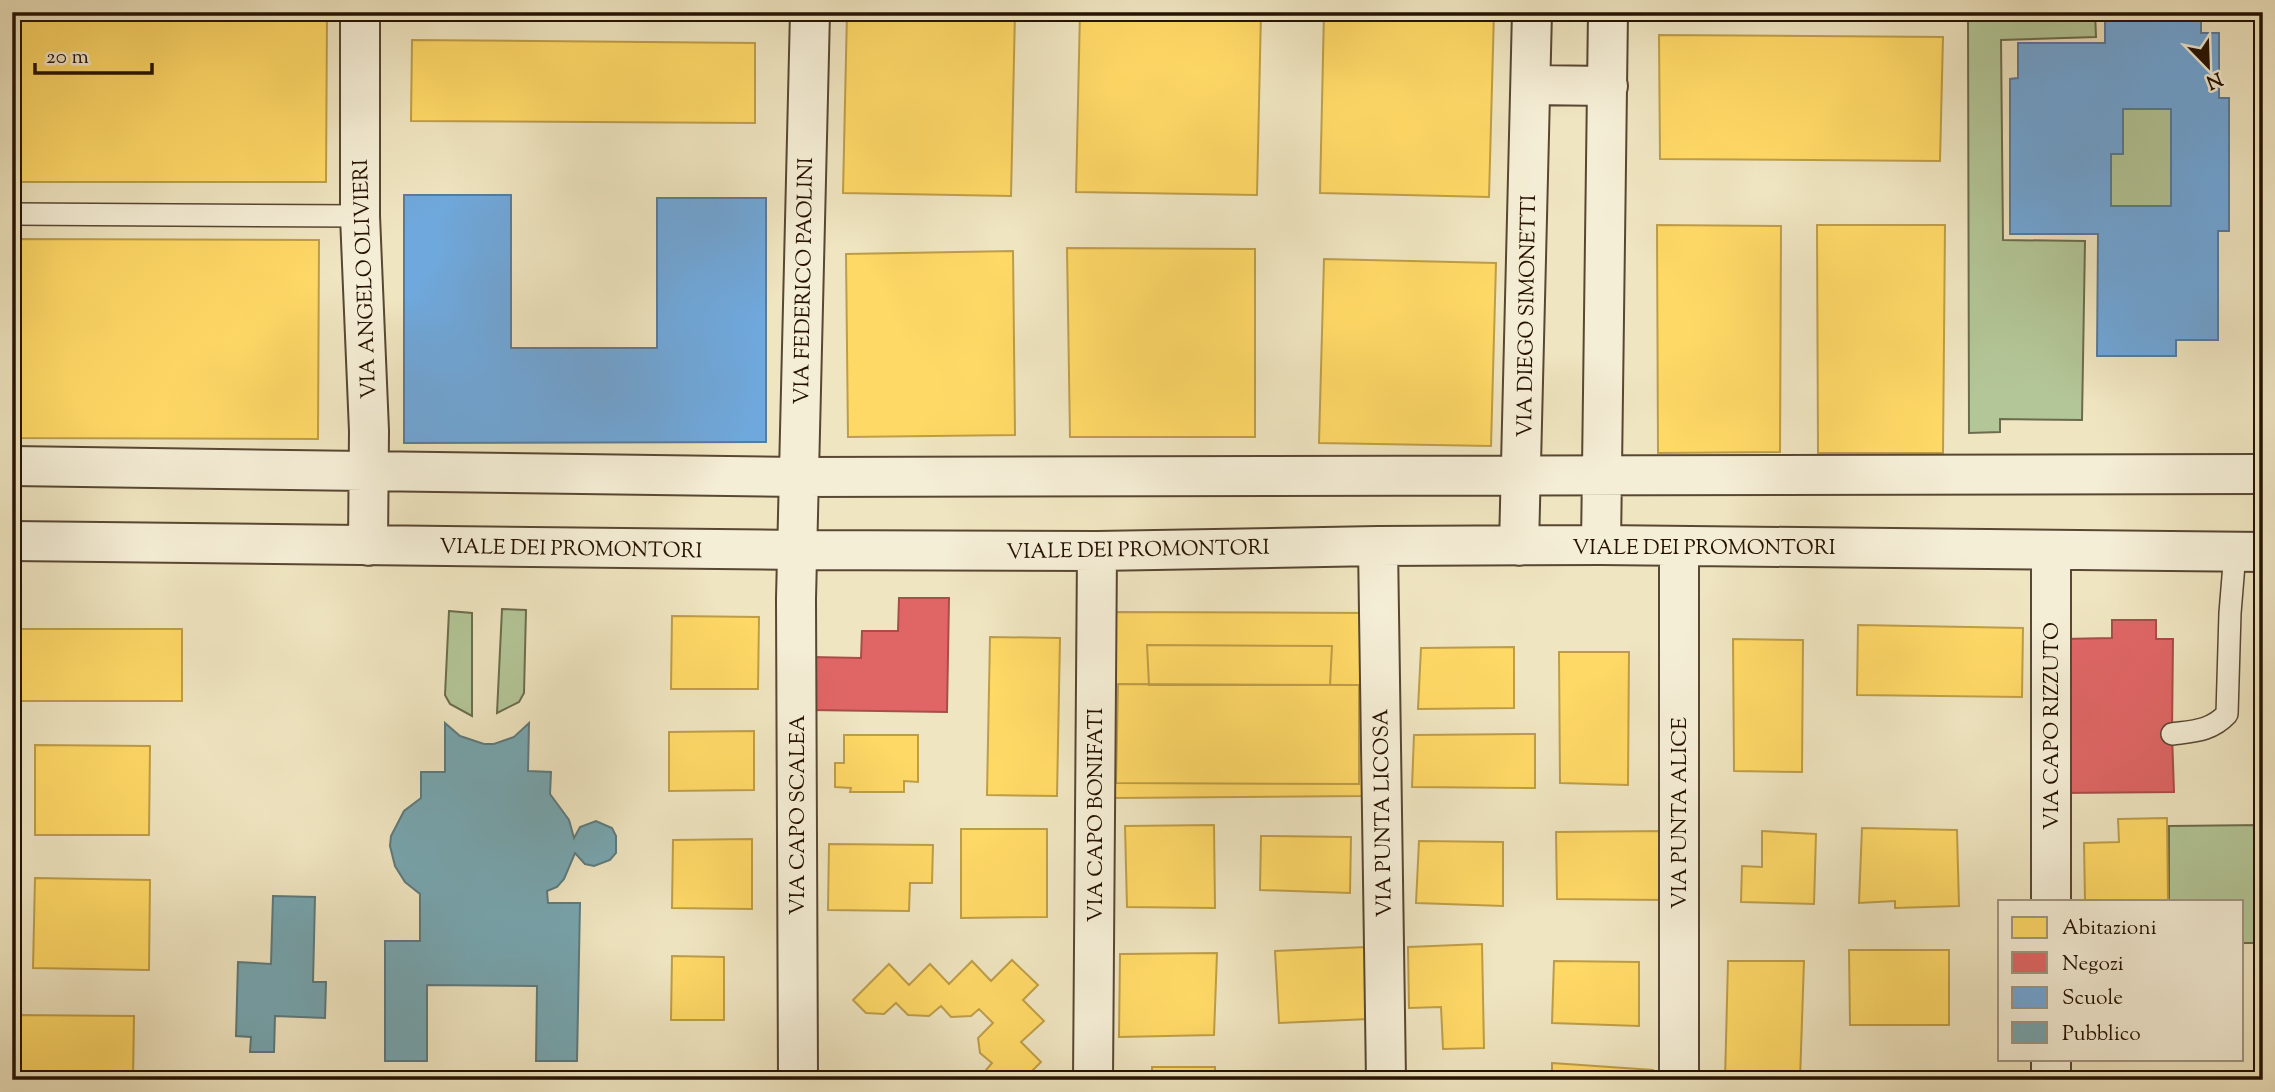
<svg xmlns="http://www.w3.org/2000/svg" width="2275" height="1092" viewBox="0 0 2275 1092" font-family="'Sorts Mill Goudy',serif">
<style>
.green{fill:#b3c697;stroke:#6c6c4c;stroke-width:2}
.homes{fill:#ffd966;stroke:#be9d48;stroke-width:2}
.shops{fill:#e06666;stroke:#a84d48;stroke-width:2}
.schools{fill:#6fa8dc;stroke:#597b9b;stroke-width:2;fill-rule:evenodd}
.public{fill:#76a5af;stroke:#5e797b;stroke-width:2}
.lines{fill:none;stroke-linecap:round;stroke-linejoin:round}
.service-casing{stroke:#584732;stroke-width:24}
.minor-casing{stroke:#584732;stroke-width:42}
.service{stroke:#f5eed6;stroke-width:21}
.minor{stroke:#f5eed6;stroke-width:38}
.labels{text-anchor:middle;stroke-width:7;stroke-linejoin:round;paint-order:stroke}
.street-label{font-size:21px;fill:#261202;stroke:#f5eed6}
</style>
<rect width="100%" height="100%" fill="#efe5c0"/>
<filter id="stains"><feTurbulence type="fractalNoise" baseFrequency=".00286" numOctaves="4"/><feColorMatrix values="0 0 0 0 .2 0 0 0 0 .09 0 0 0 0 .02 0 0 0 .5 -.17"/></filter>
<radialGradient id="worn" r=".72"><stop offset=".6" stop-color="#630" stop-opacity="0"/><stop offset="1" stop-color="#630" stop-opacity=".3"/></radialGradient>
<path class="green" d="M1968,12H2095L2096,37L2001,40L2003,240L2085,241L2082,420L2000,419V432L1969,433Z
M2123,109H2171V206H2111V154Z
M502,609L526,610L524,693L519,702L497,713Z
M449,611L472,613V716L450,704L445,695Z
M2263,825V943H2242V901H2169V826Z"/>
<path class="homes" d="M12,12H327L326,182H12Z
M847,12H1015L1011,196L843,193Z
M1080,12H1261L1257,195L1076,192Z
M1324,12H1494L1489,197L1320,193Z
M1659,35L1943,37L1940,161L1660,159Z
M412,40L755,43V123L411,121Z
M1657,225L1781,226L1780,452L1658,453Z
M1817,225H1945L1943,453H1818Z
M12,239L319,240L318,439L12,438Z
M1067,248L1255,249V437H1070Z
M1013,251L1015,435L848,437L846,254Z
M1324,259L1496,263L1491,446L1319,443Z
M1111,612L1369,613L1364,796L1114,798Z
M672,616L759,617L758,689H671Z
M1858,625L2023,628L2022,697L1857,695Z
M12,629H182V701H12Z
M990,637L1060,638L1057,796L987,795Z
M1733,639L1803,640L1802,772L1734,771Z
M1147,645L1332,646L1330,685H1149Z
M1514,647V708L1418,709L1421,648Z
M1559,652H1629L1628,785L1560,783Z
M1118,684L1359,685V784L1116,783Z
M754,731V790L669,791V732Z
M1535,734V788L1412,787L1414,735Z
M844,735H918V782L904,781V792H850L851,788L835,787V763H844Z
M35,745L150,746L149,835H35Z
M2167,818L2168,901H2085L2084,843L2119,842L2118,819Z
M1214,825L1215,908L1127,907L1125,826Z
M1862,828L1957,830L1959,906L1895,908V901L1859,903Z
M961,829H1047V917L961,918Z
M1665,831V900L1557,899L1556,832Z
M1762,831L1816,834L1814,904L1741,902L1742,866L1762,867Z
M1261,836L1351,837L1350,893L1260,890Z
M752,839V909L672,908L673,840Z
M1419,841L1503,842V906L1416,903Z
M829,844L933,845L932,883H910L909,911L828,910Z
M35,878L150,880L149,970L33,968Z
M1482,944L1484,1048L1443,1049L1441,1007L1409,1008L1408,947Z
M1366,947L1369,1019L1279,1023L1275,951Z
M1849,950H1949V1025H1850Z
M1217,953L1214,1035L1119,1037L1120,954Z
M672,956L724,957V1020H671Z
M1012,960L1038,985L1023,1000L1044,1021L1021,1042L1041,1062L1023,1080H981V1076L992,1063L980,1053L978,1038L993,1023L979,1009L971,1016L951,1017L941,1006L929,1016L908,1015L896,1003L884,1014L866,1013L853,1000L889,964L909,985L930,964L949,984L972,961L991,981Z
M1554,961L1639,962V1026L1552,1023Z
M1728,961H1804L1800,1080H1725Z
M14,1015L134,1016L133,1080H13Z
M1552,1063L1653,1070V1080H1552Z
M1152,1067H1215V1080H1152Z
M2090,1071L2169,1072V1080H2090Z
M837,1073L922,1074V1080H837Z
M1875,1073H2003V1080H1875Z
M674,1079H749V1080H674Z"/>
<path class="shops" d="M899,598H949L947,712L811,710L812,657L861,658L862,631H898Z
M2112,620H2156V639H2173L2172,734L2174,792L2062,793V639L2112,638Z"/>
<path class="schools" d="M2105,12H2201V33H2219V98H2229V231H2218V340H2176V356H2097L2098,234H2010V79L2018,78V43H2105ZM2123,109H2171V206H2111V154H2123Z
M404,195H511V348H657V198H766V442L404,443Z"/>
<path class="public" d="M445,723L460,736L484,744H494L514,737L529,723L528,771L551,772L550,794L569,820L574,838L580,827L596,821L612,828L616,836V853L610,860L594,866L585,864L575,853L564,879L557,887L547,891L548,903H580L577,1061H536L537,986L427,985V1061H385V941H420V894L405,882L395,866L390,846L391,836L404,811L421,798V772H445Z
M273,896L315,897L313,982H326L325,1018L275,1016L274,1052H250L251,1037L236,1036L238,962L271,964Z"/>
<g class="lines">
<defs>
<path id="service" d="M12,214L360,216
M2172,734C2194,731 2211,731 2227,714L2230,613L2235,552"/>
<path id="minor" d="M360,12V216L369,431L368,546
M1531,85L1608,86
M12,466L798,477L2263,474
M12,541L797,550L1097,551L1378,546L1601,545L2263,552
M1601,545L1608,12
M1378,546L1386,1080
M1519,546L1532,12
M1679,546V1080
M2051,550V901
M2051,1059V1080
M798,1080L796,599L810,12
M1093,1080L1097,551"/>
</defs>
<use href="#service" class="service-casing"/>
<use href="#minor" class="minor-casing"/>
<use href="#service" class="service"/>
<use href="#minor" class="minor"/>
</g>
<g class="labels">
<g class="street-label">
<text transform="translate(364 279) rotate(-92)" y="7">VIA ANGELO OLIVIERI</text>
<text transform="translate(803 281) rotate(-89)" y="7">VIA FEDERICO PAOLINI</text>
<text transform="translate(1526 316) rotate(-89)" y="7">VIA DIEGO SIMONETTI</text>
<text x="1704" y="554">VIALE DEI PROMONTORI</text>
<text transform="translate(571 548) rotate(1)" y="7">VIALE DEI PROMONTORI</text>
<text transform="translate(1138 549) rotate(-1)" y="7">VIALE DEI PROMONTORI</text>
<text transform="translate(2051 726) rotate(-90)" y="7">VIA CAPO RIZZUTO</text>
<text transform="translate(1382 813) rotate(-91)" y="7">VIA PUNTA LICOSA</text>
<text transform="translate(1679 813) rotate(-90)" y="7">VIA PUNTA ALICE</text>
<text transform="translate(797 815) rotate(-90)" y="7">VIA CAPO SCALEA</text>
<text transform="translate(1095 815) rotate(-90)" y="7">VIA CAPO BONIFATI</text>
</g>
</g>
<rect width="2275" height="1092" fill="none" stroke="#efe5c0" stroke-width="42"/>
<rect x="14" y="14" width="2247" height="1064" fill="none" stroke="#261202" stroke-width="3.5"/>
<rect x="21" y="21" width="2233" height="1050" fill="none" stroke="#261202" stroke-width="2"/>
<rect x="1998" y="900" width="245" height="161" fill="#f5eed6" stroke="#a29681" stroke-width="2"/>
<rect x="2012" y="917" width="35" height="21" fill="#ffd966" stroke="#a29681" stroke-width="2"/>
<text x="2062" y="934" font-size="21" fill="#261202">Abitazioni</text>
<rect x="2012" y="952" width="35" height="21" fill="#e06666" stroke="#a29681" stroke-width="2"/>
<text x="2062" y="970" font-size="21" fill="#261202">Negozi</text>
<rect x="2012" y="987" width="35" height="21" fill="#6fa8dc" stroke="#a29681" stroke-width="2"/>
<text x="2062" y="1004" font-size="21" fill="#261202">Scuole</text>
<rect x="2012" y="1022" width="35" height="21" fill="#76a5af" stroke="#a29681" stroke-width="2"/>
<text x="2062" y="1040" font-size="21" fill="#261202">Pubblico</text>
<g transform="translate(2208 66) rotate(157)" stroke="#f5eed6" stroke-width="5" paint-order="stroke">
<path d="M0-5L12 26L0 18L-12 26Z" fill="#261202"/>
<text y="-10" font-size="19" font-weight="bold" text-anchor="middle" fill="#261202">N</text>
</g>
<path d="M35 63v10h117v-10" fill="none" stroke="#261202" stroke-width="3.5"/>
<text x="46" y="63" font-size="21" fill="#261202" stroke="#f5eed6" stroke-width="5" paint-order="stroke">20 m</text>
<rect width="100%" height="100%" filter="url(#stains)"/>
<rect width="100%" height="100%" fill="url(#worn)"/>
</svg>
